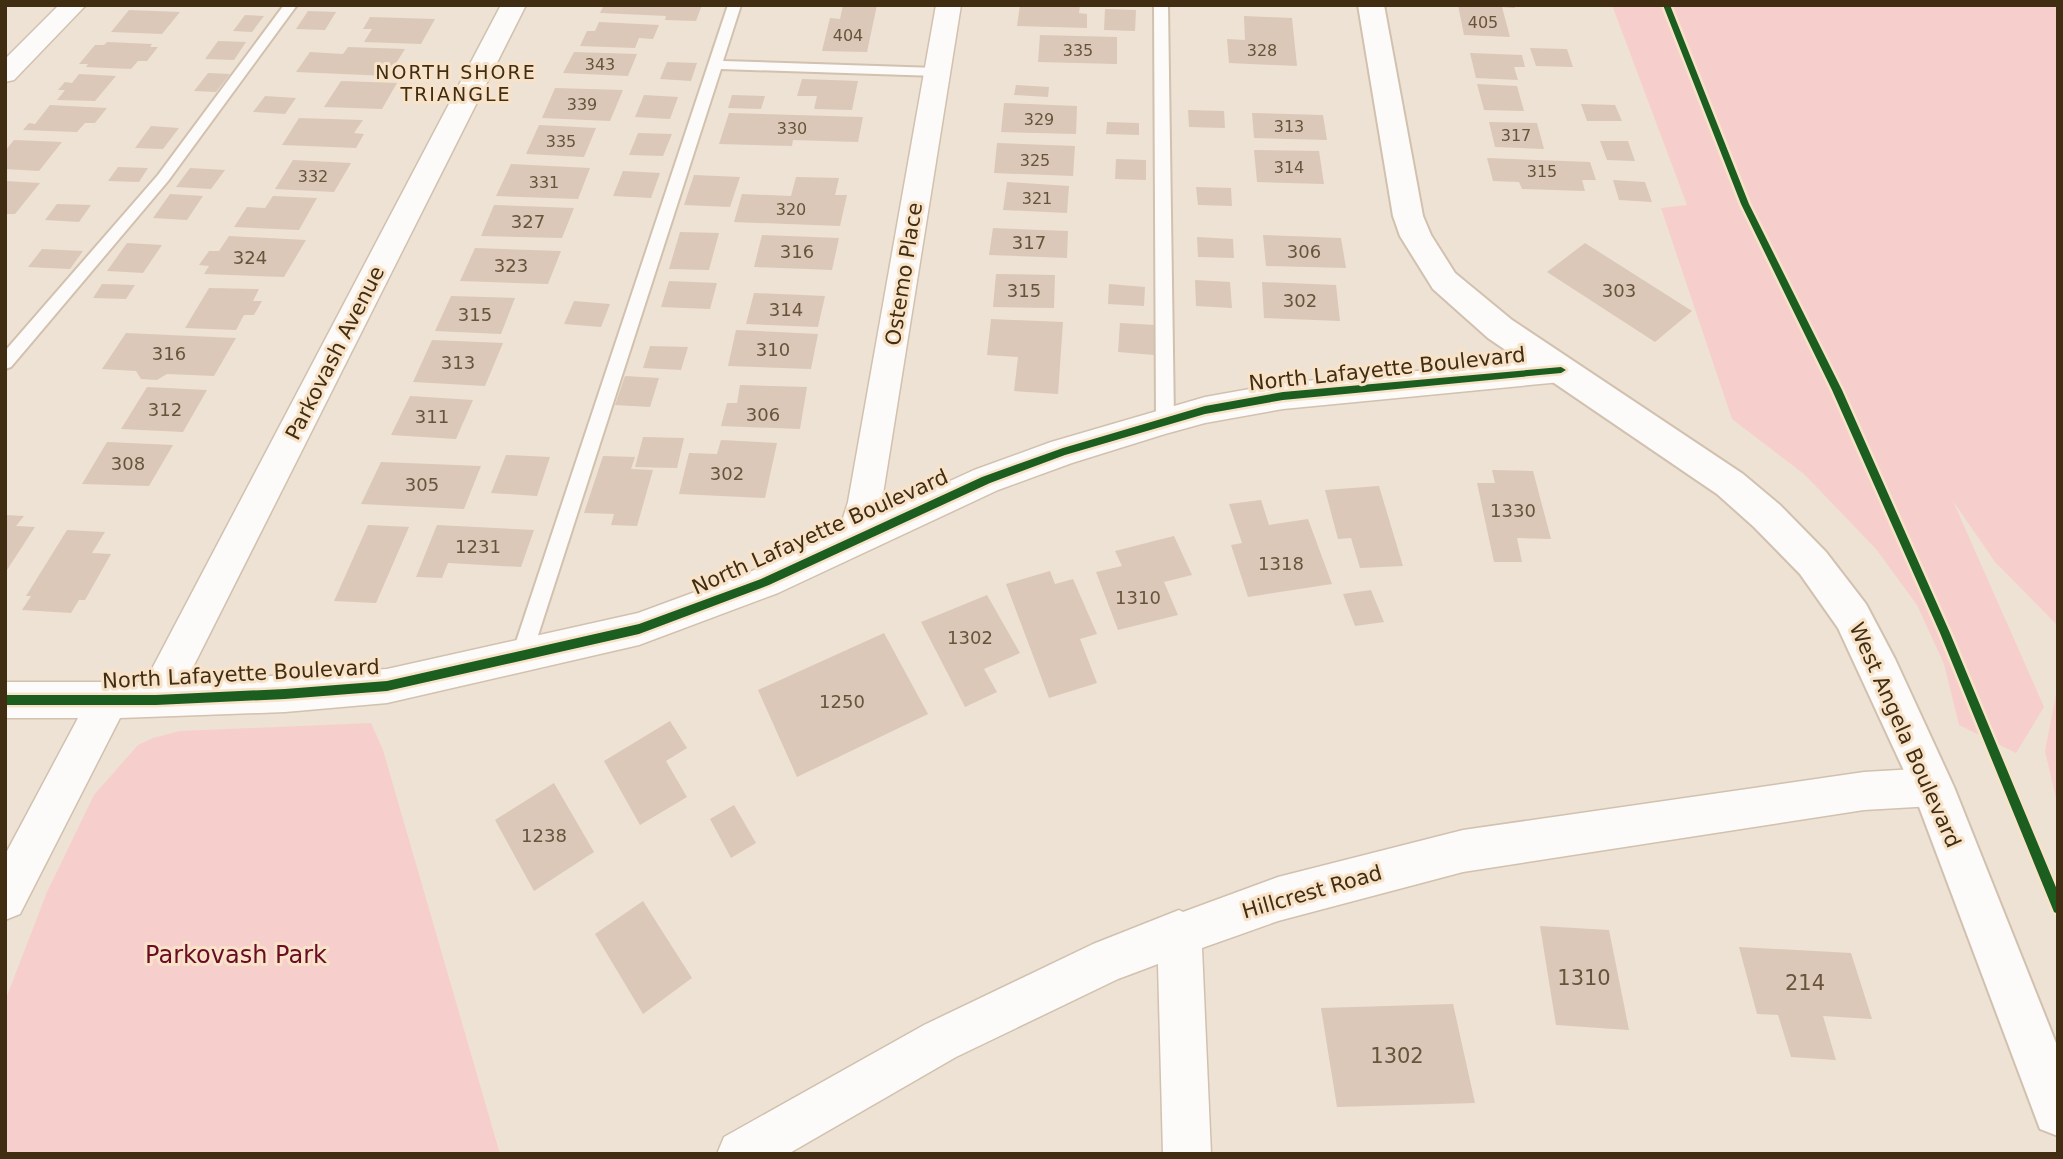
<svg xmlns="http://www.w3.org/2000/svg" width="2063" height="1159" viewBox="0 0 2063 1159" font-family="'DejaVu Sans',sans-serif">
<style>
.green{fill:#f6cfcc}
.building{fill:#dbc8b8}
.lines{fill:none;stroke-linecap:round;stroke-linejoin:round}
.lane-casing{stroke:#d1c1ae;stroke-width:4}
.street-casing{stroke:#d1c1ae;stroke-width:3}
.secondary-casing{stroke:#d1c1ae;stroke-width:4}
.lane{fill:#fcfbf9;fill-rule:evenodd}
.street{fill:#fcfbf9;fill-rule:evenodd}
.secondary{fill:#fcfbf9;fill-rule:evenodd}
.cycleway-casing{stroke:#f8e3c9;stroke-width:5}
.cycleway{fill:#1b5e20;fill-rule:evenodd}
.labels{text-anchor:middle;stroke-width:6;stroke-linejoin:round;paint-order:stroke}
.far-number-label{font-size:16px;fill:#68543b}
.number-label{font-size:18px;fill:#68543b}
.far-neighbourhood-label{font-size:19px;letter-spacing:2px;fill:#412d11;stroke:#f8e3c9}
.street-label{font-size:21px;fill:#412d11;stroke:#f8e3c9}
.near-number-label{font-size:21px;fill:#68543b}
.near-park-label{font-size:24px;fill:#6b0b25;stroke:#f8e3c9}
</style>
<rect width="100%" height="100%" fill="#eee2d4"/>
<path class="green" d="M1612,5H2058V626L1995,562L1953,501L2044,707L2016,753L1959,725L1944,664L1917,605L1876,549L1804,474L1732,419L1661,208L1687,205Z
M2058,684V807L2045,751Z
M371,723L383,750L500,1154H5V1001L47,892L94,795L138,745L153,738L180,731Z"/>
<path class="building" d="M604,5H702L696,21L665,20L666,16L600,13Z
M843,5H877L867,52L822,51L830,18L840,19Z
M1020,5H1080L1079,13L1087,14V28L1017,26Z
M1458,5H1514L1515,8L1502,7L1510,37L1464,35Z
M1105,9L1136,10L1135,31L1104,30Z
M129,10L180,12L162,34L111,32Z
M308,11L336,12L325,30L296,29Z
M245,15L264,16L252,32L233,31Z
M1244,16L1292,18L1297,66L1229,63L1227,39L1245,40Z
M370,17L435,19L421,44L364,42L372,29H363Z
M599,22L659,25L653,39L639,38L635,48L580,46L587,31H595Z
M1040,35L1117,37V64L1038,62Z
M218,41L246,42L234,60L205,59Z
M107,42L152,44L150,47H158L147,61H138L131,69L86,67L88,64H79L95,45H104Z
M348,47L405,49L388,76L296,72L310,52L343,54Z
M1530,48L1567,49L1573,67L1536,66Z
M574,52L637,54L628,76L563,73Z
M1470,53L1522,55L1525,67H1514L1518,80L1476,78Z
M667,62L697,63L691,81L660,79Z
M208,73L230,74L216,92L194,91Z
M79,74L116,76L95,101L57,100L65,90H58L65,82L72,83Z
M802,79L858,81L852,110L814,109L817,96H797Z
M341,81L397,83L382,109L324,107Z
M1477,84L1517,86L1524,111L1484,110Z
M1016,85L1049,87L1048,97L1014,95Z
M555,88L623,90L610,121L542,118Z
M644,95L678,97L670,119L635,117Z
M732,95L765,96L761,109L728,108Z
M265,96L296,98L285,114L253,112Z
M1004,103L1077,106L1076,134L1001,132Z
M1581,104L1615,105L1622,121H1587Z
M50,105L107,108L95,123H85L77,132L23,130L29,123L35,124Z
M1188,110L1224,111L1225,128L1189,127Z
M729,113L863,117L858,142L793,140L792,146L719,144Z
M1252,113L1323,115L1327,140L1254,138Z
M299,118L363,120L354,133L364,134L356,148L282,145Z
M1107,122L1139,123V135L1106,134Z
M1489,122L1537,123L1544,149L1495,147Z
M539,125L596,128L584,157L526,154Z
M151,126L179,128L163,149L135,148Z
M638,133L672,134L663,156L629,155Z
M14,140L62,142L39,171L5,169V151Z
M1600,141H1628L1635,161L1607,160Z
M997,143L1075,146L1073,176L994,173Z
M1254,150L1319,151L1324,184L1257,182Z
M1487,158L1590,162L1596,180H1582L1585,191L1522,189L1519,182L1493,181Z
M1116,159L1146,160V180L1115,179Z
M293,160L351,163L334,192L275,189Z
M511,164L590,168L578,199L496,196Z
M118,167L148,168L139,182L108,181Z
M190,168L225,170L211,189L176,187Z
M623,171L660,173L651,198L613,196Z
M694,175L740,177L730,207L684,205Z
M796,177L839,178L835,195H847L840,226L734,222L742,194L791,196Z
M1613,180L1645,182L1652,202L1619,200Z
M5,181L40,183L15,214H5Z
M1007,182L1069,186L1067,213L1003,210Z
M1196,187L1231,188L1232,206L1198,205Z
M170,194L203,196L187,220L153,218Z
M273,196L317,198L299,230L234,227L247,207L265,208Z
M57,204L91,205L79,222L45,220Z
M494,205L574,208L562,238L481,236Z
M993,228L1068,231L1067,258L989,255Z
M680,232L719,233L709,270L669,269Z
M762,235L839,238L832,270L754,267Z
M1263,235L1341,238L1346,268L1266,266Z
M229,236L306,240L284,277L204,274L209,266L199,265L209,251H219Z
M1197,237L1233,239L1234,258L1198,257Z
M127,243L162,245L143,273L107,271Z
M1585,243L1692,311L1655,342L1547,272Z
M475,248L561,251L548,284L460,281Z
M42,249L83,251L70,269L28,267Z
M996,274L1055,275L1054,308L993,307Z
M1195,280L1230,282L1232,308L1196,306Z
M669,281L717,283L710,309L661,307Z
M1262,282L1336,285L1340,321L1264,318Z
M102,284L135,285L126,299L93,298Z
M1109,284L1145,287L1144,306L1108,304Z
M209,288L259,289L253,301H262L254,315H244L236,330L185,328Z
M754,293L825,296L818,327L746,324Z
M451,296L515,298L501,334L435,331Z
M574,301L610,304L601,327L564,324Z
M991,319L1063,322L1058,394L1014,391L1018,357L987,355Z
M1120,323L1155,325L1154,355L1118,352Z
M736,330L818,334L811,369L728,366Z
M126,333L236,338L214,376L167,374L157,380L141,379L136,371L102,369Z
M432,340L503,343L485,386L413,382Z
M650,346L688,347L681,370L643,368Z
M625,376L659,378L650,407L615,405Z
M740,385L807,387L800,429L721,426L727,403H737Z
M147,387L207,390L183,432L121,429Z
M410,396L473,400L456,439L391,435Z
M643,437L684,438L677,468L635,467Z
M721,440L777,443L765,498L679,494L689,453L717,454Z
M107,442L173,445L149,486L82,484Z
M506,455L550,457L537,496L491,493Z
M603,456L635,457L631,469L653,470L637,526L611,525L614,514L584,513Z
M381,462L481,466L464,509L361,504Z
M1492,470L1533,471L1551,539L1517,538L1522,562H1494L1477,483H1495Z
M1379,486L1403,566L1360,568L1351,538L1338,539L1325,490Z
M1261,500L1269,525L1308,519L1332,584L1248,597L1231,545L1242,543L1229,504Z
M5,515L24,516L16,526L35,527L5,573Z
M368,525L409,527L376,603L334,601Z
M437,525L534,530L521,567L448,563L442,578L416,577Z
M67,530L105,532L92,553L111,554L85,600H79L71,613L22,610L31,596H26Z
M1174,536L1192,575L1164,582L1178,615L1118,630L1096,572L1122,566L1115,551Z
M1050,571L1055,584L1073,579L1097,634L1080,639L1097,683L1049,698L1006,584Z
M1371,590L1384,622L1355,626L1343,594Z
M987,595L1020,653L984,669L997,692L965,707L921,622Z
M884,633L928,714L797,777L758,690Z
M670,721L687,748L666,761L687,797L640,825L604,761Z
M554,783L594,852L534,891L495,820Z
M734,805L756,843L731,858L710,819Z
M643,901L692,978L643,1014L595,934Z
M1540,926L1609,930L1629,1030L1556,1025Z
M1739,947L1851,953L1872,1019L1823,1016L1836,1060L1791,1057L1778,1015L1757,1014Z
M1453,1004L1475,1103L1337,1107L1321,1008Z"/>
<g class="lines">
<defs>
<path id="lane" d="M284,5H297L168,181L11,367L5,369V351L158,175Z
M728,5H741L723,61L937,68L944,72L937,76L721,69L531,657L528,663L521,666L514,663L511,657Z
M1154,5H1168L1174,421L1171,426H1159L1156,421Z"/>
<path id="street" d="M59,5H86L14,80L5,82V59Z
M501,5H526L186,681L387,669L638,613L752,571L839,531L848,502L936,5H961L880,513L974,470L1051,442L1205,397L1283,383L1561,358L1572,361L1577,370L1572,379L1561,382L1283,409L1205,423L1165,434L1072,463L998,490L778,593L639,645L387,703L285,712L120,718L20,914L5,920V855L78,718H5V682H145Z
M1933,768L1947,773L1953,787L1947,801L1933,806L1864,810L1463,872L1278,921L1202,948L1211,1154H1163L1158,964L1118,979L956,1057L788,1154H717L724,1137L924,1025L1093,944L1179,910L1183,912L1278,877L1463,830L1864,772Z"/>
<path id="secondary" d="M1358,5H1384L1423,216L1431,235L1455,273L1512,320L1743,474L1780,505L1826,552L1866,604L1895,659L1954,787L2058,1048V1136L2040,1129L1912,788L1838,628L1800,574L1754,527L1717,494L1488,338L1433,289L1400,236L1393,216Z"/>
</defs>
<use href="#lane" class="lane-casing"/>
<use href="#street" class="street-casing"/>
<use href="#secondary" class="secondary-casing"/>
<use href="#lane" class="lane"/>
<use href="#street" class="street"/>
<use href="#secondary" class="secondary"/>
<defs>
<path id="cycleway" d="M1663,5H1670L1749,204L1842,390L1950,633L2058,892V914L2054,912L1940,633L1832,390L1741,204Z
M1561,367L1566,370L1561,373L1283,400L1205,414L1065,455L990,483L769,585L639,634L387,691L285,699L156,705H5V695H156L285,689L387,681L639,624L761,579L982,477L1063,448L1205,406L1283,392Z"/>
</defs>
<use href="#cycleway" class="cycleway-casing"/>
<use href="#cycleway" class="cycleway"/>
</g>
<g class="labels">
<g class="far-number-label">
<text x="1483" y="28">405</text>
<text x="848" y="41">404</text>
<text x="1078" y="56">335</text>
<text x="1262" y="56">328</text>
<text x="600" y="70">343</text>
<text x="582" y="110">339</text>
<text x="1039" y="125">329</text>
<text x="1289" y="132">313</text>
<text x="792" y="134">330</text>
<text x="1516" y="141">317</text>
<text x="561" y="147">335</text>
<text x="1035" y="166">325</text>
<text x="1289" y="173">314</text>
<text x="1542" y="177">315</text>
<text x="313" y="182">332</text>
<text x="544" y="188">331</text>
<text x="1037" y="204">321</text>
<text x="791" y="215">320</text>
</g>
<g class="number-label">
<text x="528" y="228">327</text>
<text x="1029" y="249">317</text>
<text x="797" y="258">316</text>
<text x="1304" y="258">306</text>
<text x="250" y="264">324</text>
<text x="511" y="272">323</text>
<text x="1024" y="297">315</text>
<text x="1619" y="297">303</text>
<text x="1300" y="307">302</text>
<text x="786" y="316">314</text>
<text x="475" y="321">315</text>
<text x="773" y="356">310</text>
<text x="169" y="360">316</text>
<text x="458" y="369">313</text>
<text x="165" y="416">312</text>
<text x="763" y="421">306</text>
<text x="432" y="423">311</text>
<text x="128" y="470">308</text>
<text x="727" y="480">302</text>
<text x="422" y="491">305</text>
<text x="1513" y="517">1330</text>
<text x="478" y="553">1231</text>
<text x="1281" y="570">1318</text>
<text x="1138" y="604">1310</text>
<text x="970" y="644">1302</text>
<text x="842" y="708">1250</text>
<text x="544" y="842">1238</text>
</g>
<g class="far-neighbourhood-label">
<text x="456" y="79">NORTH SHORE<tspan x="456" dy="22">TRIANGLE</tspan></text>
</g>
<g class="street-label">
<text transform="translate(904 274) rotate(-81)" y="7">Ostemo Place</text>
<text transform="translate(335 353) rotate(-63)" y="7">Parkovash Avenue</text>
<text transform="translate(1387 369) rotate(-6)" y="7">North Lafayette Boulevard</text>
<text transform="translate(820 532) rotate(-24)" y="7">North Lafayette Boulevard</text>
<text transform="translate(241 674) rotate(-3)" y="7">North Lafayette Boulevard</text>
<text transform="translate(1905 735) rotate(66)" y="7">West Angela Boulevard</text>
<text transform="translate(1312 892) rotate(-16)" y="7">Hillcrest Road</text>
</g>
<g class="near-number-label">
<text x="1584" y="985">1310</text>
<text x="1805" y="990">214</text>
<text x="1397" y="1063">1302</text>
</g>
<g class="near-park-label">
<text x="236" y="963">Parkovash Park</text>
</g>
</g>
<rect width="2063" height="1159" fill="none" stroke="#412d11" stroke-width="14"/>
</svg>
